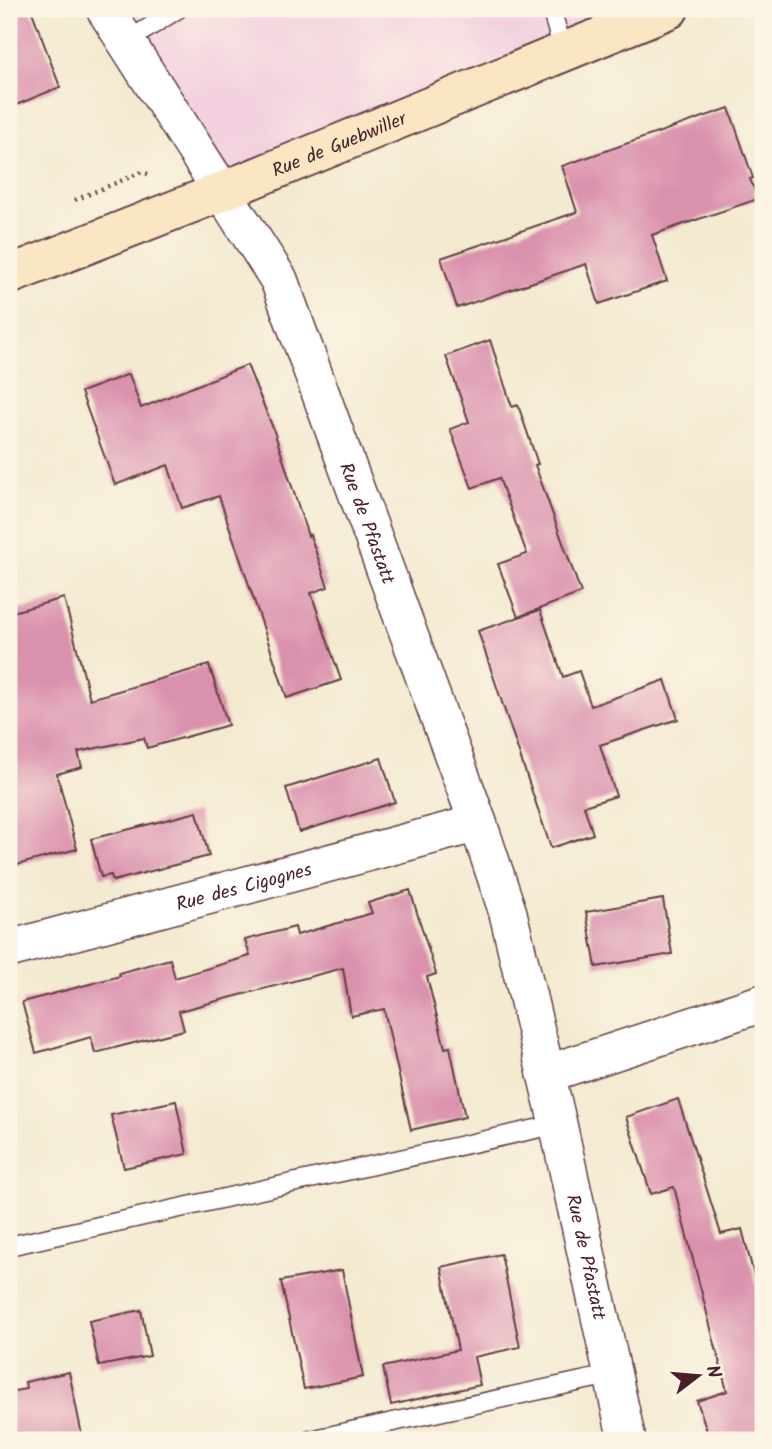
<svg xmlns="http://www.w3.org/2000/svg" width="772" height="1449" viewBox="0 0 772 1449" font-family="Kalam,sans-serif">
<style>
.built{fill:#f3cfdf}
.building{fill:#da91ad}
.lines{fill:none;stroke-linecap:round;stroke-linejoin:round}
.service-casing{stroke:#633d44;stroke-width:21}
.minor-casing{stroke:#633d44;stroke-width:40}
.secondary-casing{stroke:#633d44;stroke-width:42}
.path{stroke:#633d44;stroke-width:4.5;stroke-dasharray:2 5;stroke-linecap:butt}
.service{stroke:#fff;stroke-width:18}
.minor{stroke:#fff;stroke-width:37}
.secondary{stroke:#fbe6c4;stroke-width:38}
.labels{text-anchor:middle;stroke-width:7;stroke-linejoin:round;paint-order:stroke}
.street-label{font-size:19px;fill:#4a1f2b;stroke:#fcf5e5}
</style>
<rect width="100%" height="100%" fill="#fcf5e5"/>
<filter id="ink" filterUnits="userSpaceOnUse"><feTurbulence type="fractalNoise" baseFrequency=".0143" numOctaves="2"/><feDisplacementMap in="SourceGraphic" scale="14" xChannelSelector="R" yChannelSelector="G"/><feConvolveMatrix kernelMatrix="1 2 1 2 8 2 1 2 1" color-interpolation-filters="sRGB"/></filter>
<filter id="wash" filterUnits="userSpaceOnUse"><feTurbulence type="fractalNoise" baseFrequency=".00686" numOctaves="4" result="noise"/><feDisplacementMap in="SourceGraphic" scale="28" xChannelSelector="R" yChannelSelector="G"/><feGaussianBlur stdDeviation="1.57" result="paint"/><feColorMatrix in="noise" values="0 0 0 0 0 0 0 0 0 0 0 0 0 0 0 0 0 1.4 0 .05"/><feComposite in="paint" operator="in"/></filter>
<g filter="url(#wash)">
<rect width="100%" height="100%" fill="#f3ead0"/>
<path class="built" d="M105,9H669L223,191Z"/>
<g id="blocks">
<path class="building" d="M9,9H31L60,87L9,108Z
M729,108L753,178L750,179L758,199L652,235L667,281L599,304L586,264L457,308L441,258L577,212L562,166Z
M490,340L512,407L518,405L538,464L535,465L581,593L518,617L498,564L527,554L499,478L472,488L450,429L469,422L446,356Z
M247,365L273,428L308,536L310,535L328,587L311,593L341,680L287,698L219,496L182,508L168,465L115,485L81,392L129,374L141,408Z
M64,598L90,699L209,665L228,725L147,748L144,738L78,752L82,767L57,774L77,849L9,867V613Z
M540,610L563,677L579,671L591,706L665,680L678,719L600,745L616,796L584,806L593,834L551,848L478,631Z
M381,758L395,802L299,832L286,788Z
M197,812L209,856L113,881L111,875L101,877L91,839Z
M410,890L436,974L427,977L445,1048L450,1047L465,1117L411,1130L384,1009L351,1016L343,968L179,1011L184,1030L95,1053L91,1037L36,1053L22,1002L120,976L119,973L170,959L175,978L250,956L245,940L295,927L297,935L372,913L368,903Z
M663,899L672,954L596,967L586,912Z
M678,1099L721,1234L742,1229L763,1310V1440H710L697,1401L727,1391L701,1290L674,1187L651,1194L626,1117Z
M176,1101L187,1154L124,1168L111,1115Z
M501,1254L520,1347L474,1357L480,1385L391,1405L383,1367L458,1350L441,1267Z
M342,1270L363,1377L304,1389L281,1281Z
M141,1310L150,1356L99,1366L89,1321Z
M69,1372L83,1440H9V1392L26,1389L25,1382Z"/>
</g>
</g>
<g filter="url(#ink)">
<use href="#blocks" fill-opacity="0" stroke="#633d44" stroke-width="2"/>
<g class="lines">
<defs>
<path id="service" d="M551,9L564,52
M126,42L178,9
M9,1246L558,1124
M310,1440L614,1374"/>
<g id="minor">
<path id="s1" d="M105,9L279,280L478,823L508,913L558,1124L627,1440"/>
<path id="s2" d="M9,949L478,823"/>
<path d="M546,1074L763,1003"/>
</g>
<g id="secondary">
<path id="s3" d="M9,275L223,191L669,9"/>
</g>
</defs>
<use href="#service" class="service-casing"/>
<use href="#minor" class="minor-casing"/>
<use href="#secondary" class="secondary-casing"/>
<path class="path" d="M75,200L142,172L148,174"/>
<use href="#service" class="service"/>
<use href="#minor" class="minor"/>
<use href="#secondary" class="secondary"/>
</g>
</g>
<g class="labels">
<g class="street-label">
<text dy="7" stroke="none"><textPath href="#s3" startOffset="355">Rue de Guebwiller</textPath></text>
<text dy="7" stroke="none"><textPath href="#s1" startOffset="581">Rue de Pfastatt</textPath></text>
<text dy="7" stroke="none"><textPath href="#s2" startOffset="243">Rue des Cigognes</textPath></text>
<text dy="7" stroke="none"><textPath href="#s1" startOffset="1348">Rue de Pfastatt</textPath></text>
</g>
</g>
<rect width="772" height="1449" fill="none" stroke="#fcf5e5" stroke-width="35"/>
<g transform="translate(698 1376) rotate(74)" stroke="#fcf5e5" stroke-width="5" paint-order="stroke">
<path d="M0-5L12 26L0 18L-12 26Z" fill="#4a1f2b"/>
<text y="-10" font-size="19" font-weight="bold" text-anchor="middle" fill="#4a1f2b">N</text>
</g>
</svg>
